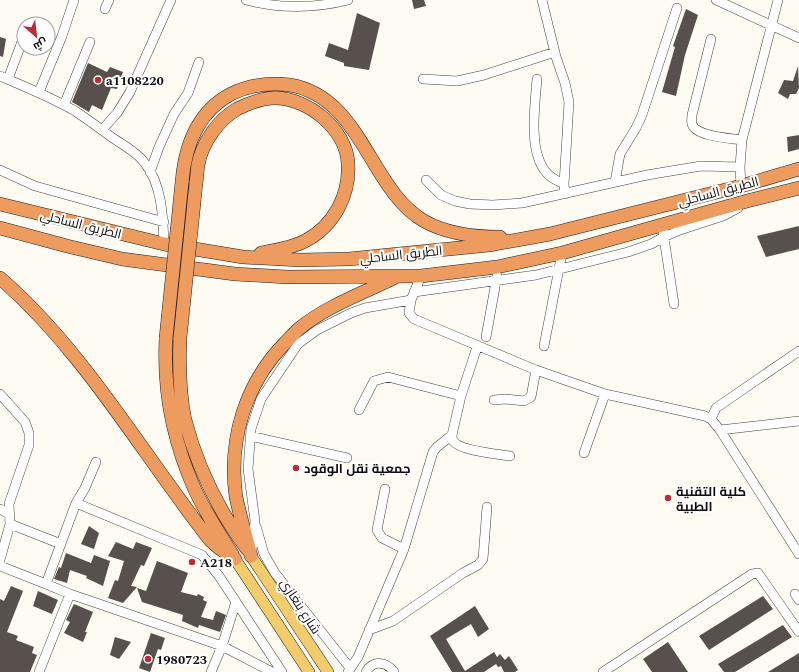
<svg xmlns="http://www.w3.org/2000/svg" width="799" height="672" viewBox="0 0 799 672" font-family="Spectral,Cairo,serif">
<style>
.building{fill:#57504c}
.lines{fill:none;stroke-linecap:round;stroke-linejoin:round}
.minor-casing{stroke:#424242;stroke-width:10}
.major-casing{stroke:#202020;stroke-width:12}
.highway-casing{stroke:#202020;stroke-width:14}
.minor{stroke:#fff;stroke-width:9}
.major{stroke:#f3cc6e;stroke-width:11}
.highway{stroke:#ee9b60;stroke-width:13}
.highway-bridge-casing{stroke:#202020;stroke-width:14;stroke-linecap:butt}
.highway-bridge{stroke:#ee9b60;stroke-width:13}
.poi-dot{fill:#ba2c39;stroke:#fff;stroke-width:1.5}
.labels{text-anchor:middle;stroke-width:4;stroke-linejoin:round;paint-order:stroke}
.poi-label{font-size:13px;font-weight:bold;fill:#0f0f0f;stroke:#fff;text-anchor:start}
.street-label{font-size:13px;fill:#0f0f0f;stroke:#fff}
</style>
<rect width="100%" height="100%" fill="#fefbf2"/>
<path class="building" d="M412,0H424L426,6L414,9Z
M686,9L698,15L685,55L676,96L662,92L675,47L673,46Z
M357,13L380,23L369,70L344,66V63L325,56L329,43L348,50Z
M0,37L6,39L3,57L0,56Z
M88,63L107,72L110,67L123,72L117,89L111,88L102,110L92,105L89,112L72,102Z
M798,66L799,88L796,94H790L788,99L778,93L784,80L793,81Z
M799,135V149L788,152L787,137Z
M799,226V249L766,257L757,236Z
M89,526L99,533L94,549L81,544Z
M116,542L133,549L136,542L152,548L144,566L141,565L131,586L137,587L123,603L108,598L115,580L118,581L124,561L108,556Z
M66,553L91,563L94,555L110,561L103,586L86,578L87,576L70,570L67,583L54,579L59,567L61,568Z
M157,561L188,573L181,592L197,596L198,594L204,597L203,600L207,602L201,617L213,620L216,611L226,615L220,632L199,625L198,628L182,621L183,615L142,602L137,588L146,591Z
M11,586L23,591L7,632L18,636L16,640L34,647L32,653L37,655L30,672H0V599L4,601Z
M38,591L58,600L52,614L33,606Z
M763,596L773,609L709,650L699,636Z
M74,604L93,612L85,632H87L83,642L64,633L70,622L66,620Z
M475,606L489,629L478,637L471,624L446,639L465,671L494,652L497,657L500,654L505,660L509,656L518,670L515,672H504L501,666L498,667L496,664L484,672H452L430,636Z
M783,625L792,637L735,672H724L718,664Z
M151,633L165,638L161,650L158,649L150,672L139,668Z
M115,637L131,642L119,659L110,655Z
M668,642L688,672H652L643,659Z
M799,653V672H768Z"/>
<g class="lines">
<defs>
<path id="minor" d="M246,0C281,9 313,9 348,0
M542,0L556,57L565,83L569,102L564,184L565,194
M716,0L799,38
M105,9L109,0
M711,39L692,115C692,117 691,122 692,124C696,137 730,138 742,140
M0,76C26,87 51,97 75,111C87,119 98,127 110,136C121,144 136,151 144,162C162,184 163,216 164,244
M8,79L23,39
M423,79L457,81L484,75L555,52
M537,79C535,105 528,151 546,172C550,178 558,181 564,184
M39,92L62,36L74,0
M64,105L90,42
M102,130L117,113L130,92L171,0
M0,170L35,186L164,222
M150,172L159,147L174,114L188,93L199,62
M426,180L441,195L455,201L470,204L493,205L522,203L647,175L701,166L740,167
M615,182L620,154L636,128L642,115L677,8
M741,186L740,167L742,140L778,0
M663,231L674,304
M421,276L411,300L409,313L414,319L536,370L605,394L705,416L711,419L720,430L799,554
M414,292L536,275L628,252L651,244L664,237L680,230L723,216L738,208
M486,337L497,276
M544,346L562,253
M477,347L461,396L452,435C452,437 452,439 453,441C460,451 499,454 510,456
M0,394L25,422L29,433V445L9,504L10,524L0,560
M494,400L505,399L524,401L531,397L536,370
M359,410L374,381L388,377L461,396
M711,419L716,408L799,351
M720,430L799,421
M250,436L347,458
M584,453L605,394
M385,489L377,530L382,538L404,549
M76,503L202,555L219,576L282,672
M0,509L9,514
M10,524L61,544
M256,526L264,554L275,573L350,668
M252,550L255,521L248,469L251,429L261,399L298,344L317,330L351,313L365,308L411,300
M0,566L46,584L70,594L222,646L272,672
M46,584L76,503L85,488L96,462
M795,594L799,600
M369,630L393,621L463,573L478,565L483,559L487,507
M39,672L70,594
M211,672L222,646L236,602
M348,672L358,657L404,549L433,452L437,447L452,435
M366,672C373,660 386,661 394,672
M603,672L752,574L758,573L799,632"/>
<path id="major" d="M251,556L328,672
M235,559L309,672"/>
<path id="highway" d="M182,182C185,146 197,112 231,94C250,85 269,82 290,85C362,97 369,189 424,221C447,234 474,237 500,237
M196,183C197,177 197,171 198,165C202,143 218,120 237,109C249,103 262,98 275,98C308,98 346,129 348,163C350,195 334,226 305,241C292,248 276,250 261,253
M0,204L164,244L243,257L300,260L349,259L489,245L550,234L741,186L799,169
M0,228L67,246L122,259L235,274L287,277L421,276L497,267L562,253L747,201L799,188
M0,278C85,352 141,452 210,540L219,548L235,559
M166,338C163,392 173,441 195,490C205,512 219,533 232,554
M180,338C179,365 179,393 185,420C197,466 219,511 247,549
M251,556C246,536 240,516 236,497C228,440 245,384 285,343C290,338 295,332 300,328C327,306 363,293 394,278"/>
</defs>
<use href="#minor" class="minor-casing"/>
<use href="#major" class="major-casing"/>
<use href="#highway" class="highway-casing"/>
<use href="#minor" class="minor"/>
<use href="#major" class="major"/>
<use href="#highway" class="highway"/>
<defs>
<path id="highway-bridge" d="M166,338L182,182
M180,338L196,183"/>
</defs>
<use href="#highway-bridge" class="highway-bridge-casing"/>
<use href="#highway-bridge" class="highway-bridge"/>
</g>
<g class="poi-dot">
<circle cx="98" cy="80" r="4"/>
<circle cx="296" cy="468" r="4"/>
<circle cx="668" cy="498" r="4"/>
<circle cx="192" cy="562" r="4"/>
<circle cx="148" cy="659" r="4"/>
</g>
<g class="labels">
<g class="poi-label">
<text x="106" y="85">a1108220</text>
<text x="304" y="473">جمعية نقل الوقود</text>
<text x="676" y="496">كلية التقنية<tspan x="676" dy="15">الطبية</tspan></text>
<text x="200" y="567">A218</text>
<text x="156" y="664">1980723</text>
</g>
<g class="street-label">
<text transform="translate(718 191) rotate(-15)" y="5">الطريق الساحلي</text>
<text transform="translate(81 224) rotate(14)" y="5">الطريق الساحلي</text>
<text transform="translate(401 254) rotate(-6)" y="5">الطريق الساحلي</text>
<text transform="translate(301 606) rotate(57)" y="5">شارع بنغازي</text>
</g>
</g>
<g transform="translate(36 36) rotate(152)"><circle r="19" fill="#ffffff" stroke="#9f9f9f"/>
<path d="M0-3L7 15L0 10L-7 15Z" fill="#ba2c39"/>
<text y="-6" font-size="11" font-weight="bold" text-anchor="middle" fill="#0f0f0f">ش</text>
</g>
</svg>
